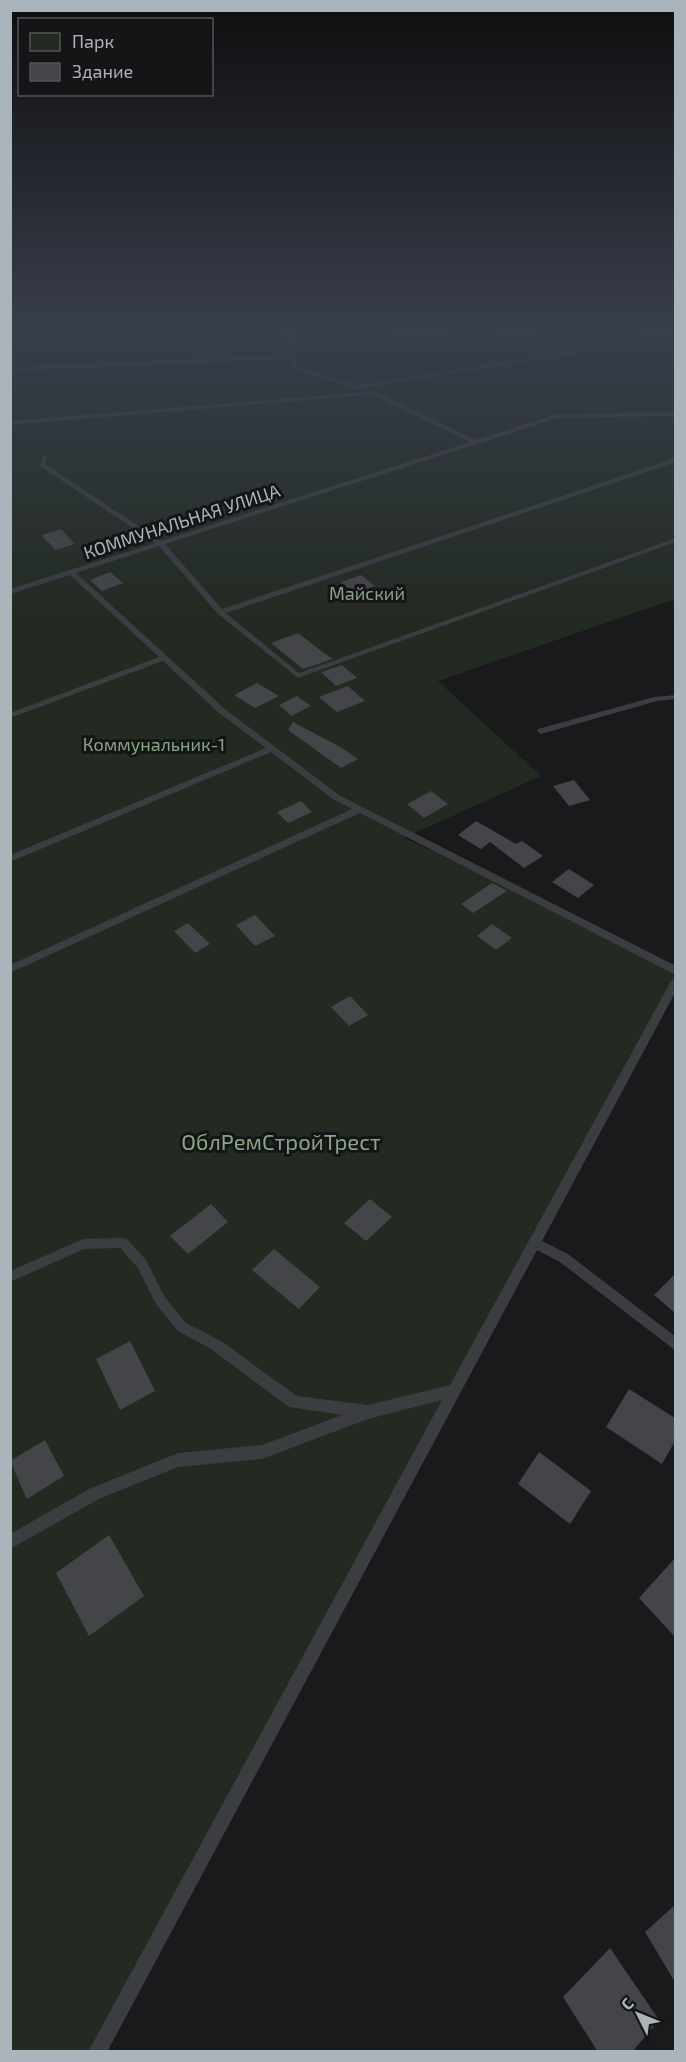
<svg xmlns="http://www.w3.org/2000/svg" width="686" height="2062" viewBox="0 0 686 2062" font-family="'Exo 2',sans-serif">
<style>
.green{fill:#222a21}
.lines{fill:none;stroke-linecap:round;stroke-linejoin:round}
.river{fill:#2f3c40;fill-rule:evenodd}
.building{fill:#444549}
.service{fill:#3b3d41;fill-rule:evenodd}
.labels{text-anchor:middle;stroke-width:6;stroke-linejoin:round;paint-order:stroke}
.far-street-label{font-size:18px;fill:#acb4bb;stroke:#151517}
.far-park-label{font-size:18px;fill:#88a684;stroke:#151517}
.park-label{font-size:22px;fill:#88a684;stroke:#151517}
</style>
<rect width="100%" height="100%" fill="#1a1a1c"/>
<path class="green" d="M11,332H316L479,347L541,339L569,332H675V599L438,681L541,776L404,838L522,891L675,971V981L97,2051L11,2052Z"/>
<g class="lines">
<path class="river" d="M387,332L472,335L542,332L533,337L472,345L396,337Z"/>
</g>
<path class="building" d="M61,529L75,544L56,550L41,535Z
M110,572L123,583L102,591L90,580Z
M361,575L375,586L355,593L341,582Z
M298,633L324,653L333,659L303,669L271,643Z
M342,665L357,678L336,686L321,672Z
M257,683L279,696L255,708L234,695Z
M348,686L365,701L337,712L319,697Z
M297,696L311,706L291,716L279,705Z
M293,722L342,748L358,759L341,768L288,730Z
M574,780L590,800L569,806L553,786Z
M431,791L448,804L424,818L407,804Z
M301,801L312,812L288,823L277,812Z
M476,821L516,844L522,841L543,856L524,868L490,842L481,849L458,835Z
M569,869L594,885L578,898L552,882Z
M492,883L507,891L473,913L461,904Z
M255,915L275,936L255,946L236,925Z
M188,923L210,944L195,953L174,931Z
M492,924L512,938L496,950L477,936Z
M350,996L368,1015L349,1026L331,1007Z
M370,1199L392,1217L366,1241L344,1223Z
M211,1204L228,1222L188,1254L170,1236Z
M274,1249L320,1287L299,1309L252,1270Z
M675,1274V1313L654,1295Z
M130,1341L155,1391L120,1410L96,1359Z
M629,1389L675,1418V1441L662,1464L606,1427Z
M45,1440L64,1476L27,1499L10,1461Z
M539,1452L591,1491L570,1524L518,1484Z
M109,1535L144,1596L89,1636L56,1573Z
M675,1558V1637L639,1598Z
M675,1905V1982L645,1932Z
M610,1948L659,2020L632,2052H598L563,1997Z"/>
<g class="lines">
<path class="service" d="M287,332H293L297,366L357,385L553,355L664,332H673L592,351L363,388L365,389L362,391L292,368L290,359L10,371V367L290,355Z
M374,391L475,440L557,414L676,412V416L558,418L165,544L222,609L676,458V462L226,613L299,673L676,538V542L298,678L218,614L159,546L76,573L225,709L339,795L676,966V975L360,813L10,973V965L352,809L333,799L271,752L10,862V855L266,748L219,713L163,661L10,718V713L159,657L70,575L10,594V589L155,543L40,466L43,456L48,457L45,464L161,541L470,442L373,395L10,425V421Z
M676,695V699L657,701L541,734L537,731L538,729L654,697Z
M676,977V991L542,1241L568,1254L676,1337V1351L560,1262L537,1250L107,2052H88L442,1400L368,1419L262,1459L178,1467L99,1499L10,1549V1534L89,1489L178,1453L262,1445L342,1415L289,1407L211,1349L178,1331L156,1304L138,1268L120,1248L84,1249L10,1282V1271L83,1239L123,1238L127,1239L146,1260L164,1296L186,1323L221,1341L297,1396L368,1405L450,1385L671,981Z"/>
</g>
<linearGradient id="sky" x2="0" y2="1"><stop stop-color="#0e0e0f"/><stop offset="0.53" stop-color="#383e4b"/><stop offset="1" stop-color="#383e4b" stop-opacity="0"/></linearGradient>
<rect width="686" height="621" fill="url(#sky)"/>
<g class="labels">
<g class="far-street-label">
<text transform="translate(182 522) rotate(-18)" y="6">КОММУНАЛЬНАЯ УЛИЦА</text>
</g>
<g class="far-park-label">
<text x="367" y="600">Майский</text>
<text x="154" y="751">Коммунальник-1</text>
</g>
<g class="park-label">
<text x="281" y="1150">ОблРемСтройТрест</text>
</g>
</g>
<rect width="686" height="2062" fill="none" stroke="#acb4bb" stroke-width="24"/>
<rect x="18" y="18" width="195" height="78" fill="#151517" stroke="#515559" stroke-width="1.5"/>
<rect x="30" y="33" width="30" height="18" fill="#222a21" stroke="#515559" stroke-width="1.5"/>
<text x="72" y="48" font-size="18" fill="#acb4bb">Парк</text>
<rect x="30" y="63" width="30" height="18" fill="#444549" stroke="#515559" stroke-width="1.5"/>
<text x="72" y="78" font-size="18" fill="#acb4bb">Здание</text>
<g transform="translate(638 2014) rotate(313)" stroke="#151517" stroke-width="4.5" paint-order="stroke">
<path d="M0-4.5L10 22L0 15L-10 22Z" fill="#acb4bb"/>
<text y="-9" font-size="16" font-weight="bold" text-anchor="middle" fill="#acb4bb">С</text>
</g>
</svg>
